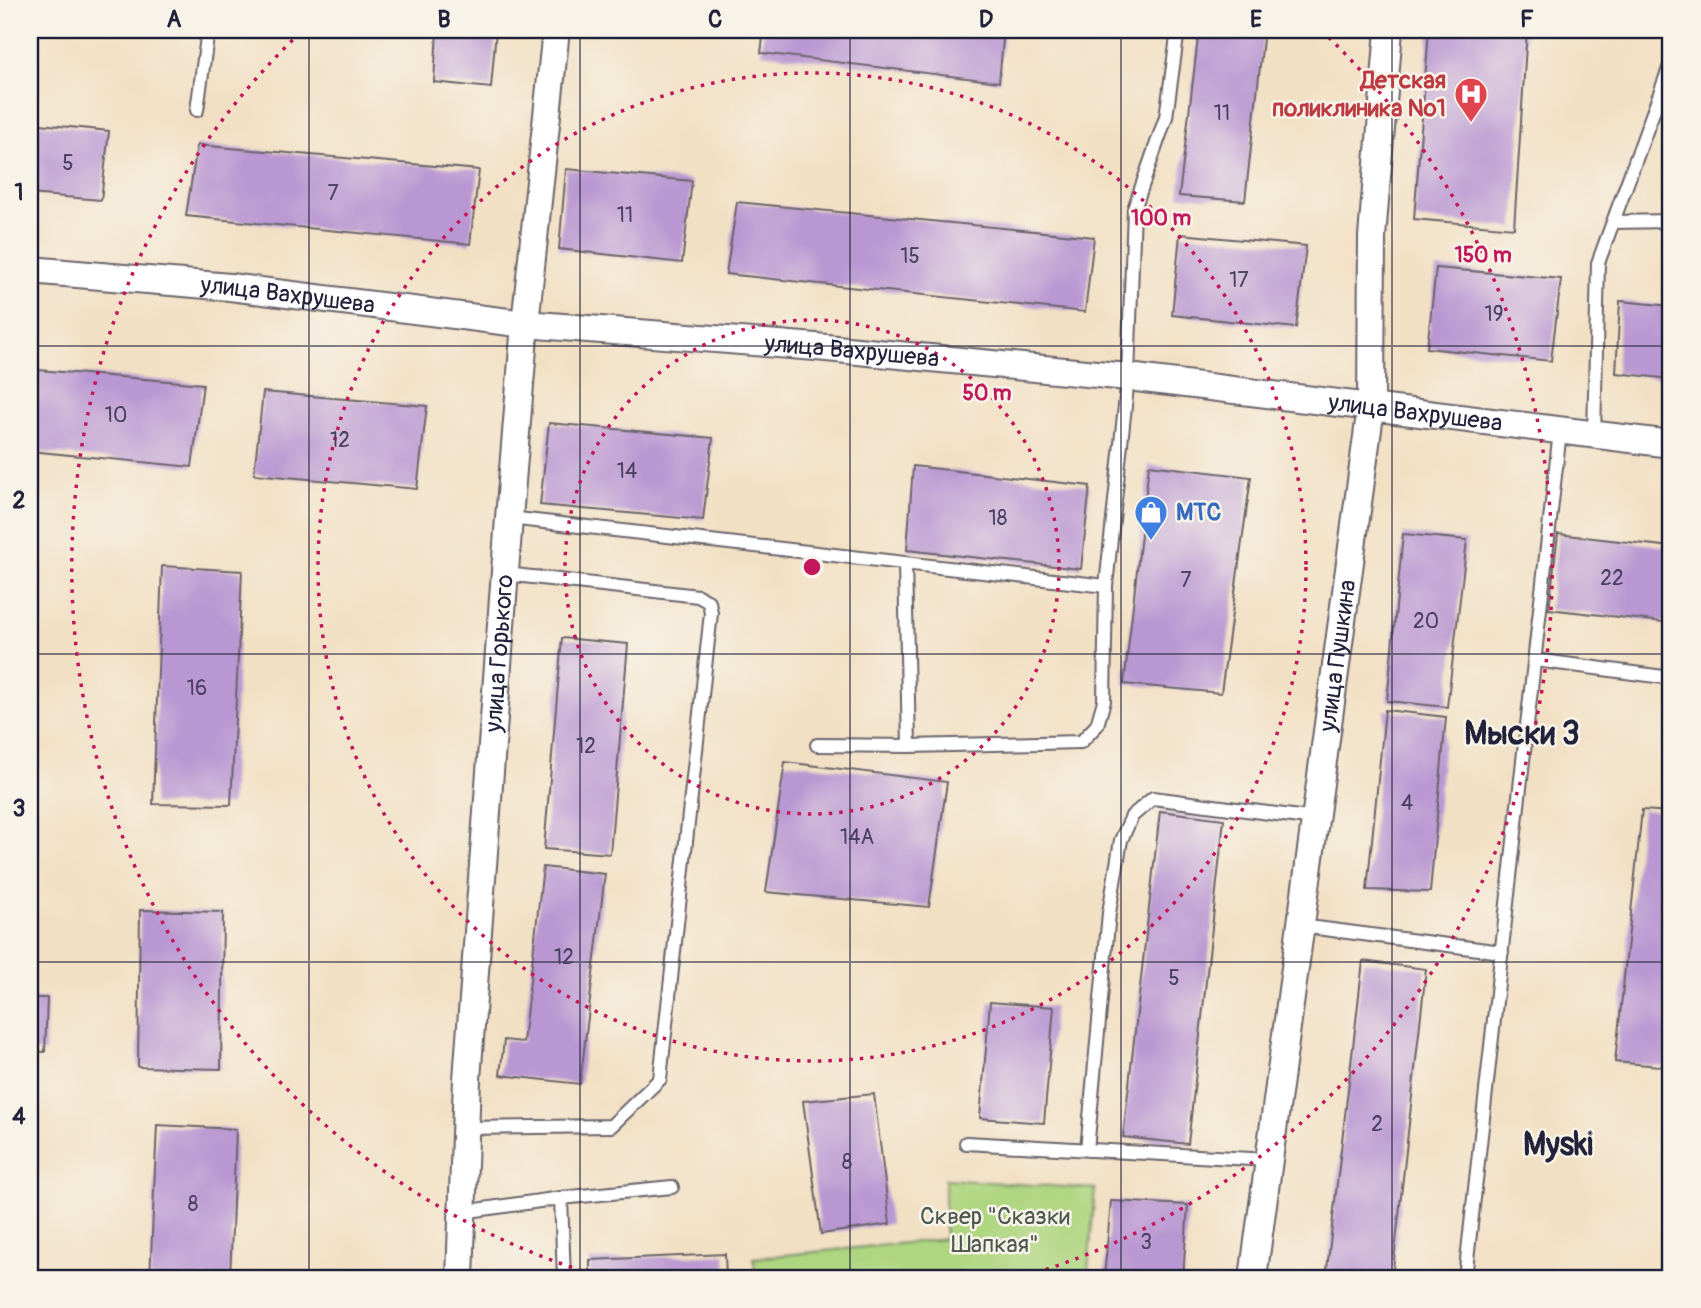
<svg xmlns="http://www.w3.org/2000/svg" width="1701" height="1308" viewBox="0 0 1701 1308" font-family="Pangolin,sans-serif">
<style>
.green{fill:#aed680;stroke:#687c5e;stroke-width:2}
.building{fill:#b997d2}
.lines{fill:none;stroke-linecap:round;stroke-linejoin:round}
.service-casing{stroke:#6b646b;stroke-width:16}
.minor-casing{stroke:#6b646b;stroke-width:30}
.service{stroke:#fff;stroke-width:12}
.minor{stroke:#fff;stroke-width:26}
.grid{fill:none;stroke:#22223b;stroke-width:2;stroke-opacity:0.55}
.ring{fill:none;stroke:#c2185b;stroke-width:3.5;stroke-dasharray:3.5 7}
.labels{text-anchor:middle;stroke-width:5;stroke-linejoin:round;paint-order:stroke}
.number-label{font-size:21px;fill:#483f61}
.health-label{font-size:24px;font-weight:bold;fill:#be3a42;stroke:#f7f3e8;text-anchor:end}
.street-label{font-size:24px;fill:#22223b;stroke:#f7f3e8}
.shop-label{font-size:24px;font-weight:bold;fill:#366cbe;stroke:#f7f3e8;text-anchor:start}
.park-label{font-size:24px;fill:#4c5850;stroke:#f7f3e8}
.district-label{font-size:32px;font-weight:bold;fill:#22223b;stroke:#f7f3e8}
.centre{fill:#c2185b;stroke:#f7f3e8;stroke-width:3.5}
.ring-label{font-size:21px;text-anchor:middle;font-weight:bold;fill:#c2185b;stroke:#f7f3e8;stroke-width:5;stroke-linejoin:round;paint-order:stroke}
.neatline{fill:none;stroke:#22223b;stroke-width:2.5}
.grid-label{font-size:23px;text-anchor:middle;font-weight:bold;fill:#22223b}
</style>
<rect width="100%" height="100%" fill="#f7f3e8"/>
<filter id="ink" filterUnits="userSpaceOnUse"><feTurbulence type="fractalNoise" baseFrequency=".0143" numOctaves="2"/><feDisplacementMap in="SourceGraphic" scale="14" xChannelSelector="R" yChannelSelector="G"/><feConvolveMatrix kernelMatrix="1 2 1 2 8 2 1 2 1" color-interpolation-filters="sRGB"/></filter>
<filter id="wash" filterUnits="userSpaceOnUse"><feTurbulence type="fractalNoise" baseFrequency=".00686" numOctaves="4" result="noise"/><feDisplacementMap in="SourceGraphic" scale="28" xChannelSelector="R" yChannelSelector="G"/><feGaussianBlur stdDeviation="1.57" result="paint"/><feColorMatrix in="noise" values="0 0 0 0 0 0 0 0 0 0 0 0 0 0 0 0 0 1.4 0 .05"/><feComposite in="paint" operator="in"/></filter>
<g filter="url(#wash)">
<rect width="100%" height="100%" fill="#f2e0c4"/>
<path class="green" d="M945,1179L1095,1189L1088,1272H1062V1278H755L754,1258L945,1239Z"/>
<g id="blocks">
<path class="building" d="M437,30H496L491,88L434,82Z
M764,30H1004L999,82L761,53Z
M1199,30H1264L1245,201L1179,196Z
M1429,30H1527L1514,228L1414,219Z
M30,123L109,131L101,200L30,194Z
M197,145L479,170L470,244L186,216Z
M566,169L692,181L682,263L559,249Z
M737,202L1094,237L1085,312L726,274Z
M1180,234L1306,246L1296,328L1172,315Z
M1436,268L1561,279L1551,361L1427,348Z
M1620,301L1671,306V379L1616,373Z
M38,370L203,384L192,467L30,451Z
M263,392L427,406L417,489L254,474Z
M549,423L713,438L703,520L540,505Z
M1149,465L1251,477L1221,693L1124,684Z
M913,466L1090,486L1081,569L907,550Z
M1403,534L1467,540L1447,707L1387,701Z
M1558,534L1671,547V623L1549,609Z
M162,566L242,571L231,805L153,804Z
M562,638L628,644L610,854L544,849Z
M1385,710L1446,717L1430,892L1367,890Z
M785,762L947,782L929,907L766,892Z
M1642,810L1671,812V1067L1615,1062Z
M1160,811L1224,819L1188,1144L1123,1137Z
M543,867L605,874L580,1084L500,1075L504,1040L523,1042Z
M140,910L223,912L221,1069L138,1067Z
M1363,961L1426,969L1392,1278H1326Z
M30,998H47L45,1052L30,1051Z
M990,1002L1054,1007L1044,1123L980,1118Z
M874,1094L890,1224L821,1234L803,1101Z
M157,1125L236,1129L230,1278H150Z
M1111,1201L1188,1205L1183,1278H1104Z
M725,1254L726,1278H590V1260Z"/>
</g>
</g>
<g filter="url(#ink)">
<use href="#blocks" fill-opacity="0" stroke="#6b646b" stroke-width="2"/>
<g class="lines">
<defs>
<path id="service" d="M197,110L208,30
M1613,222L1671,221
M1594,436L1598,263L1671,63
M509,518L1106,586L1128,377L1134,209L1166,117L1178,30
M1535,660L1671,678
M817,745L909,746L905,563
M909,746L1081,742L1097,725L1104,701L1106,586
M1301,926L1502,952
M465,1128L611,1126L660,1079L711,613L709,602L698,596L506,574
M966,1143L1269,1160
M1087,1150L1109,913L1121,840L1132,816L1153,798L1315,819
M561,1198L564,1278
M462,1212L561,1198L672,1187
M1465,1278L1560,431"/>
<g id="minor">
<path id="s1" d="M30,270L230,287L525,324L816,347L1128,377L1671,444"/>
<path id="s2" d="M460,1278L467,1079L509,518L525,324L556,30"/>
<path id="s3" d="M1253,1278L1371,407L1372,237L1389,30"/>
</g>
</defs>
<use href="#service" class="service-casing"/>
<use href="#minor" class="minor-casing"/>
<use href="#service" class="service"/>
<use href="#minor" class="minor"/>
</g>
</g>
<path class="grid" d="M309,30V1278M580,30V1278M850,30V1278M1121,30V1278M1392,30V1278M30,346H1671M30,654H1671M30,962H1671"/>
<g class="ring">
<circle cx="812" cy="567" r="247"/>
<circle cx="812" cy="567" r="494"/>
<path d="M602 1277A740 740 0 0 1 303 30M1321 30A740 740 0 0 1 1022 1277"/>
</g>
<defs>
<symbol id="hospital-pin" viewBox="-11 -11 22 30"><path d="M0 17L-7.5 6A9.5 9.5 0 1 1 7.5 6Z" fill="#e0444e" stroke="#f7f3e8"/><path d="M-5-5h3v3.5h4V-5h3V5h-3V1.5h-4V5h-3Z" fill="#fff"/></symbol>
<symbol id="shop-pin" viewBox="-11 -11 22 30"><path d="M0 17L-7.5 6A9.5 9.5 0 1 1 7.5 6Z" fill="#3f7fe0" stroke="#f7f3e8"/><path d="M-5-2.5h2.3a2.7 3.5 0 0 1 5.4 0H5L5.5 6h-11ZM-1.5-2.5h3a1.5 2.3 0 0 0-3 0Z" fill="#fff"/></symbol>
</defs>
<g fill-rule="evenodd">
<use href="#hospital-pin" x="1452" y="75" width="38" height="52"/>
<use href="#shop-pin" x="1132" y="493" width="38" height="52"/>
</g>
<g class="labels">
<g class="number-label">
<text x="1222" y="120">11</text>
<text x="68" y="170">5</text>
<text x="333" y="200">7</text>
<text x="625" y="222">11</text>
<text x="910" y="263">15</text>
<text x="1239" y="287">17</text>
<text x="1494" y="321">19</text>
<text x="116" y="422">10</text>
<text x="340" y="447">12</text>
<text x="627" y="478">14</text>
<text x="998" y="525">18</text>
<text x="1612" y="585">22</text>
<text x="1186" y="587">7</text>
<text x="1426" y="628">20</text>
<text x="197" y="695">16</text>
<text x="586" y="753">12</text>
<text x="1407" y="810">4</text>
<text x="857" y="844">14А</text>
<text x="564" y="964">12</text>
<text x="1174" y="985">5</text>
<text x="1377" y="1131">2</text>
<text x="847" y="1169">8</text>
<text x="193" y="1211">8</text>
<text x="1146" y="1249">3</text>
</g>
<g class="health-label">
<text x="1446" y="88">Детская<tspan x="1446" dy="28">поликлиника №1</tspan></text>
</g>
<g class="street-label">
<text dy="8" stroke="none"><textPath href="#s1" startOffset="259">улица Вахрушева</textPath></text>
<text dy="8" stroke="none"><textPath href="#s1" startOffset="826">улица Вахрушева</textPath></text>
<text dy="8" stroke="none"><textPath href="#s1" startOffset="1393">улица Вахрушева</textPath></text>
<text dy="8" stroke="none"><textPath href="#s2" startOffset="626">улица Горького</textPath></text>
<text dy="8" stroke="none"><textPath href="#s3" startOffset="628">улица Пушкина</textPath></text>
</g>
<g class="shop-label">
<text x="1176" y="520">МТС</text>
</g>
<g class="park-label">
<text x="995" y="1224">Сквер "Сказки<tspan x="995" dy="28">Шапкая"</tspan></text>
</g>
<g class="district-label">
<text x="1522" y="744">Мыски 3</text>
<text x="1558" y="1155">Myski</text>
</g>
</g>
<circle cx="812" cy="567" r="10" class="centre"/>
<g class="ring-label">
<text x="1161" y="225">100 m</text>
<text x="1483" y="262">150 m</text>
<text x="987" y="400">50 m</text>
</g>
<rect width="1701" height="1308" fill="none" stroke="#f7f3e8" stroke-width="77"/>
<rect x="38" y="38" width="1624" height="1232" class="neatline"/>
<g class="grid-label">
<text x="174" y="27">A</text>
<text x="444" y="27">B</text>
<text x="715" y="27">C</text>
<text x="986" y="27">D</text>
<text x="1256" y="27">E</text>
<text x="1527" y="27">F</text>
<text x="19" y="200">1</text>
<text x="19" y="508">2</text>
<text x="19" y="816">3</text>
<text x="19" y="1124">4</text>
</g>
</svg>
